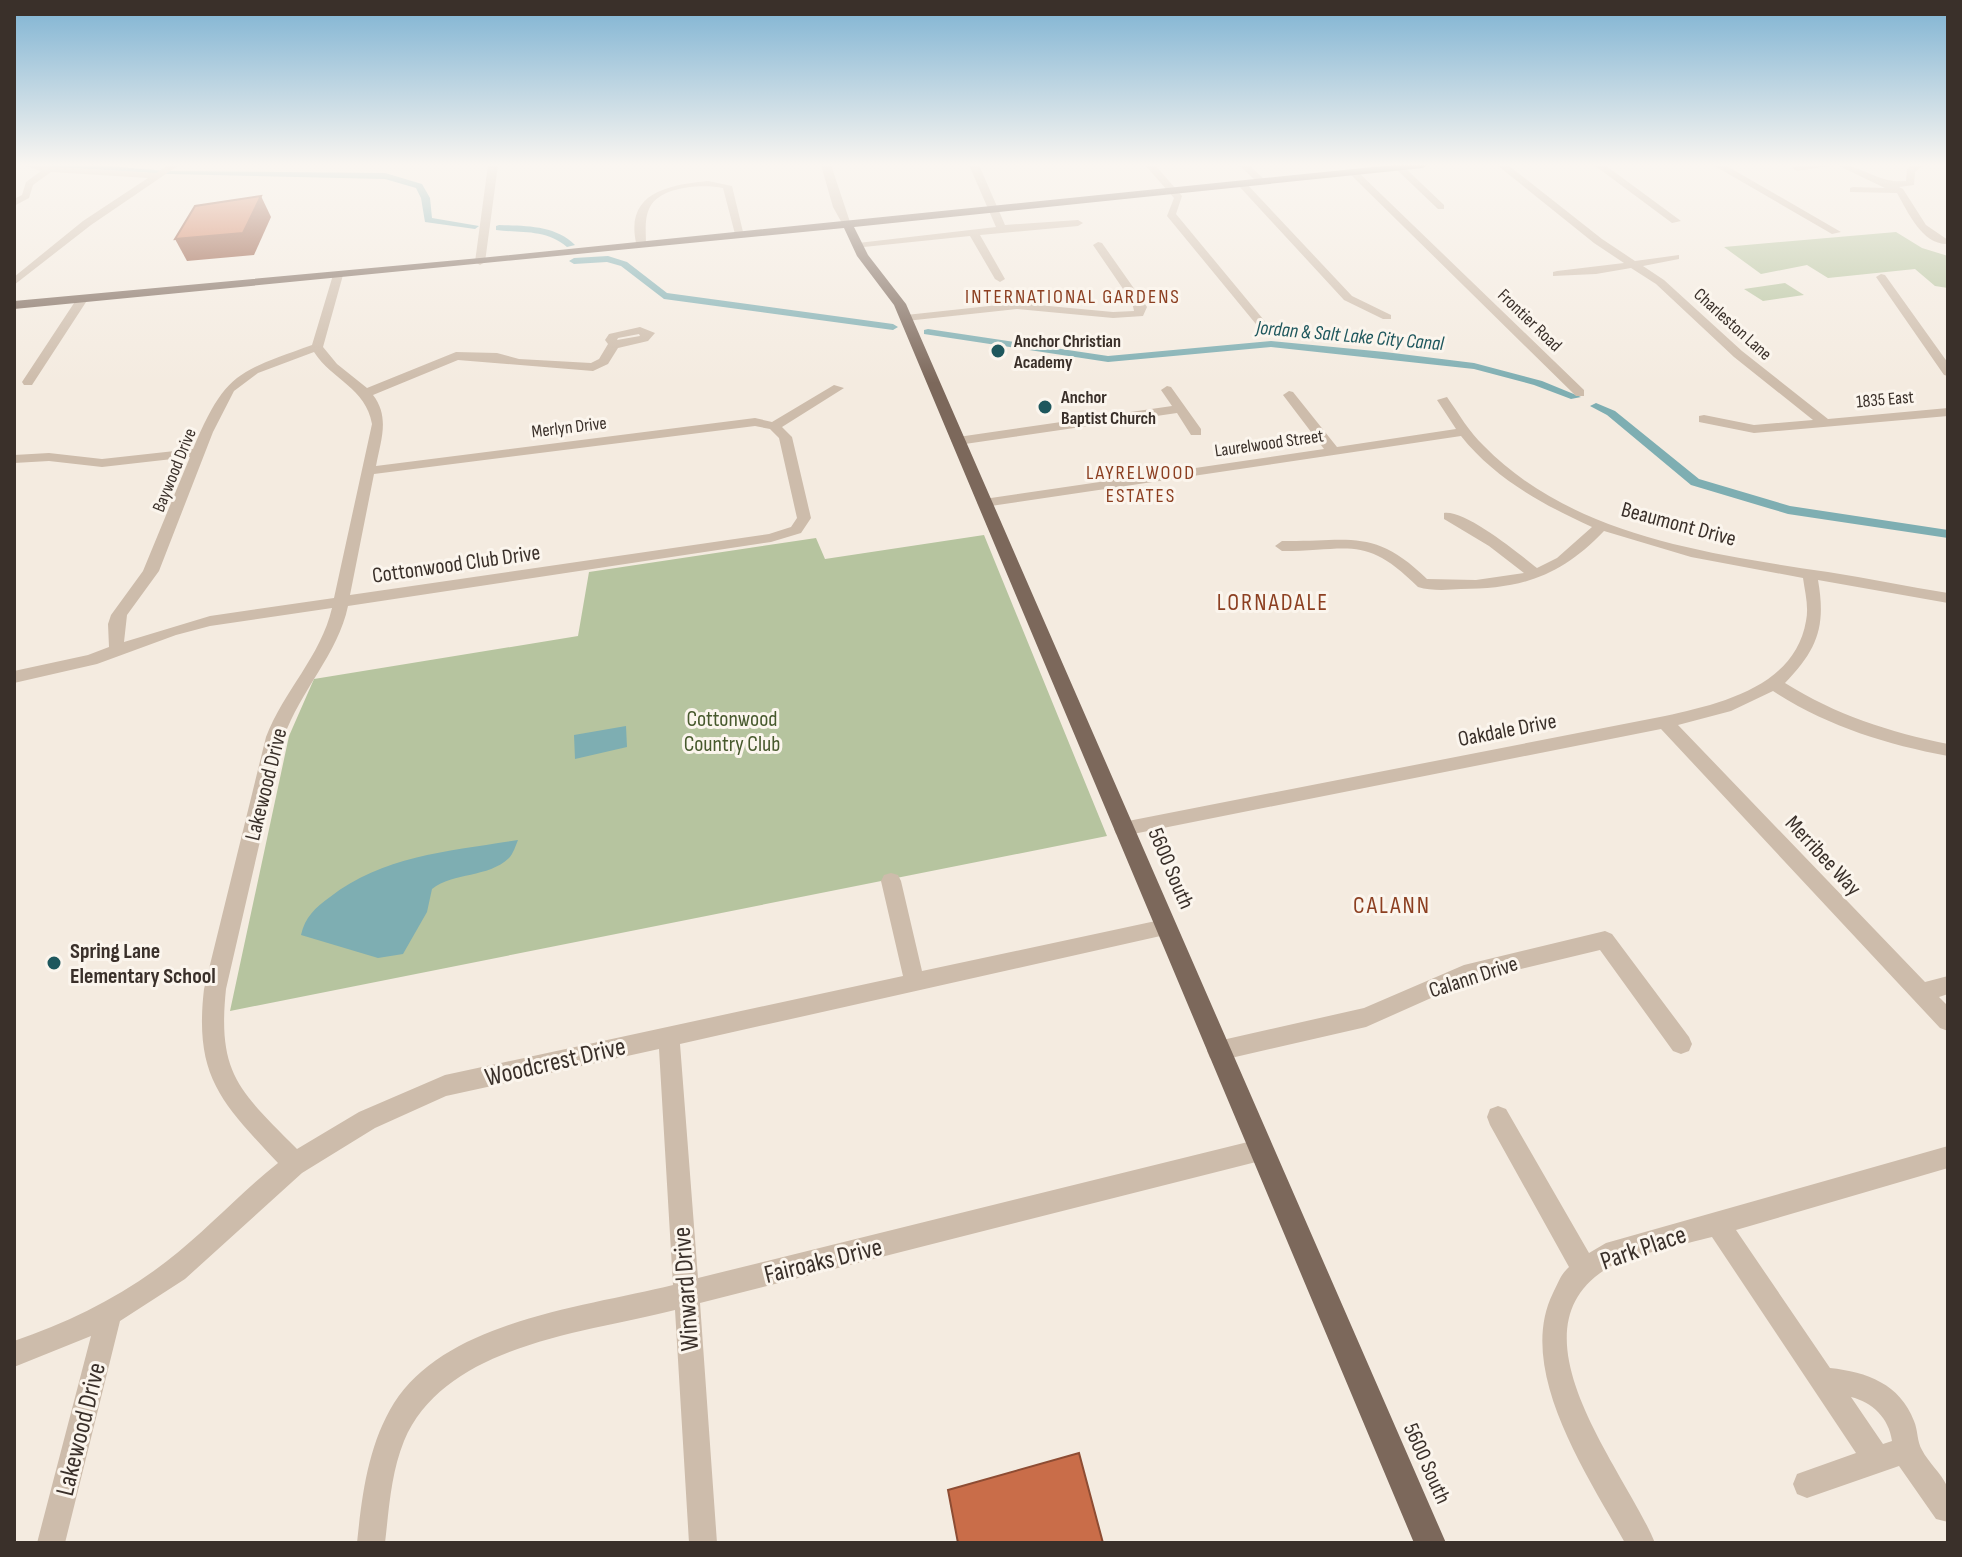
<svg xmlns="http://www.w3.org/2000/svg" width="1962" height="1557" viewBox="0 0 1962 1557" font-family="'Sofia Sans Condensed',sans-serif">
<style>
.green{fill:#b6c49f}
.water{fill:#7eaeb2}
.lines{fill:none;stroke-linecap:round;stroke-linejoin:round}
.canal{fill:#7eaeb2;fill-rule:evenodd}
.minor{fill:#cdbcab;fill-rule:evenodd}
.major{fill:#7c685b;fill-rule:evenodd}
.shaded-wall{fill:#8d4c33}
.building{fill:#c96d49;stroke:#8d4c33;stroke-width:2}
.poi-dot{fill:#1e575d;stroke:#fbf5ed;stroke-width:3}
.labels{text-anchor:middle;stroke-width:6;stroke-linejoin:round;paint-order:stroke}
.far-street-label{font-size:18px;fill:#3a302a;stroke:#fbf5ed}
.far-poi-label{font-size:18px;font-weight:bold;fill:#3a302a;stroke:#fbf5ed;text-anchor:start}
.far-neighbourhood-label{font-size:20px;letter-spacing:2px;fill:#8c3f21;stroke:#fbf5ed}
.far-water-label{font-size:20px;font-style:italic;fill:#1e575d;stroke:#fbf5ed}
.street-label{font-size:22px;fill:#3a302a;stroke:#fbf5ed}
.park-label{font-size:22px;fill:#47592d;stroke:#fbf5ed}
.poi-label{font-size:22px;font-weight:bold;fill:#3a302a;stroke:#fbf5ed;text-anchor:start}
.neighbourhood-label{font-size:24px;letter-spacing:2px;fill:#8c3f21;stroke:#fbf5ed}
.near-street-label{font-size:26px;fill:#3a302a;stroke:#fbf5ed}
</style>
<rect width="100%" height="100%" fill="#f4ebe0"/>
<path class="green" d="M1896,232L1922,248L1948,256V288L1935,286L1915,269L1828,278L1807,265L1761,274L1724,247Z
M1785,283L1804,295L1763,301L1744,289Z
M984,535L1107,836L230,1011L289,736L314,679L578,636L589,572L816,538L825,559Z"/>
<path class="water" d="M626,726L627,747L575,759L574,735Z
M518,840C516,845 513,854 509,858C488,878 454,872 432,889L427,912L403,954L378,958L301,935C305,917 315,908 330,897C384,855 452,851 518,840Z"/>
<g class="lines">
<path class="canal" d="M48,165H98L166,171L385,173L422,184L430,198L432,218L479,226L475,229L425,222L421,198L416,188L385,179L169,174L52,167Z
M499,225C525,226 555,225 575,245L567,247C546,229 521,233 496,230V226Z
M608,256L627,262L667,293L893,324L898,327L893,330L664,299L621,266L607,262L574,264L569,261L574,258Z
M928,329L1108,356L1271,341L1385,352L1474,363L1542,381L1581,397L1571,399L1534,385L1474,369L1271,347L1108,362L924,334V330Z
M1596,403L1615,411L1699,479L1790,506L1948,530V538L1788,514L1691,485L1607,415L1590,406Z"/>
<path class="minor" d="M23,165L156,173L168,165H179L91,225L14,285V277L83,221L148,178L51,172L33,185L29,198L14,206V199L22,195L26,182L41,171Z
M488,165H498L485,262L480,265L475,262Z
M821,165H831L851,225H843L833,207Z
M969,165H979L1005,225L1078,220L1083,223L1078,226L980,235L1005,279L1000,282L995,279L970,236L854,248L853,246L858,243L996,227Z
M1145,165H1155L1182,196L1176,214L1268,325V329H1260L1167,216L1174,198Z
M1239,165H1249L1266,181L1258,183Z
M1396,165H1402L1444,205V209H1438L1396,169Z
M1497,165H1508L1602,239L1635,261L1679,255V259L1643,266L1664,280L1742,351L1828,419L1948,408V416L1754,433L1699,422V416L1704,415L1754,425L1813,420L1734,357L1656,284L1631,268L1596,274L1553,276V272L1557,271L1624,263L1594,243Z
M1594,165H1605L1681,221L1672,223Z
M1713,165H1725L1841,232L1832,234Z
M1799,165H1835L1797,171L1792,168Z
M1837,165C1865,165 1877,184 1906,181L1907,169L1913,165H1924L1915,172L1914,185L1899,187L1903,189L1926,225L1948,240V244C1922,245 1908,212 1897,193L1850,192V188L1853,187L1885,188Z
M1350,170H1356L1584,390V396H1576L1350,174Z
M708,181L732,186L744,236L735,234L723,188C703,184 661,186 650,207C644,218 646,233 646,245L637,247C623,193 667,185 708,181Z
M1238,181H1244L1352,296L1391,315V319H1383L1344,300L1238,185Z
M1098,242L1102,243L1147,307L1143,316L1113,318L1017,309L906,321L900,318L906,315L1017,303L1113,312L1134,311L1132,302L1093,245Z
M338,272L343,275L323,347L337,364L367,388L456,352L497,353L519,359L591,363L599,359L608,344L605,340L609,334L640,327L655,333L648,341L618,348L608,364L593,371L458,360L373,395C390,417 381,440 376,466L755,418L772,422L834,385L844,388L782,427L792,437L811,518L801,533L771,542L348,606C338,654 300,691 284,737L226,989C217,1075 240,1091 297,1149L359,1112L445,1075L903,976L881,881L884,875L891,873L898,875L901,881L922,971L1165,919L1172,921L1175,927L1172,933L1165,935L680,1044L698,1278L1260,1139L1268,1142L1272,1150L1268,1158L1260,1161L700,1303L717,1543H689L675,1310C585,1333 445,1344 404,1441C391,1473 389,1509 385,1543H357C362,1495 368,1445 394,1403C447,1320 585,1307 673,1285L659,1049L446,1096L375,1128L302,1173L185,1279L120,1321L65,1543H37L91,1336L14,1367V1341C69,1322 121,1297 167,1261C206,1231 239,1194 278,1163C221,1102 194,1077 204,989L266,737C283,692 321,656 332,608L210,626L176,635L97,664L14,683V671L88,655L109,647L108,624L111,615L143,571L190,457L102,467L49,461L14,463V455L49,453L102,459L193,449C225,373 237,372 312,345L333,275ZM639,334L640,336L617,340L618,338ZM314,352C332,380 366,388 372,424L334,598L210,616L124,642L127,615L159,571L213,432L234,391L258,373ZM755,426L770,429L779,438L797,518L791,527L769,534L350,595L374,474Z
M1881,274L1885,275L1948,363V376L1944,375L1876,277Z
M78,297L88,299L32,385H24L22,382Z
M1167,386L1171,387L1201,429V435H1191L1177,413L958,445L951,441L958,437L1172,406L1161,390Z
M1289,391L1293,392L1337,447L1456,429L1437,400L1447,397C1459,414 1469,432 1484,446C1572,536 1709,554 1828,572C1868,578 1908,587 1948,593V603L1818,580C1826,626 1818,649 1785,683C1836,715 1889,732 1948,744V756C1885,744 1827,726 1773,691L1731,711L1678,725L1925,982L1948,976V994L1939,997L1948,1006V1031L1940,1028L1661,729L1123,836L1116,834L1114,829L1116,824L1123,822L1665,716C1719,704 1795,687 1806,621C1809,607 1805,592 1803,578L1691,557L1604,531C1561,576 1522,589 1461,589C1447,590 1431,591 1418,587C1365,534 1350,551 1282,551L1275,546L1282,541C1349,542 1374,527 1427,579L1476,580L1524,573L1489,546L1444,519V513C1466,510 1519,554 1537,568L1557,558L1592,527C1544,505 1495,479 1461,436L984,507L977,503L984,499L1324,449L1283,395Z
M1605,931L1612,934L1689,1037L1692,1044L1689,1051L1681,1054L1673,1051L1600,950L1467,982L1366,1027L1218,1061L1210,1058L1207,1051L1210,1044L1218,1041L1364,1008L1464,965Z
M1498,1106L1506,1109L1589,1253L1606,1243L1948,1146V1168L1736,1230L1830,1368C1867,1372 1900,1384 1914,1421C1918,1430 1917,1442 1922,1450C1928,1462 1941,1473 1947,1486C1951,1495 1948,1512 1948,1522L1936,1519L1899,1466L1807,1498L1797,1494L1793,1484L1797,1474L1856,1453L1712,1237C1686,1244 1632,1255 1611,1266C1502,1328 1625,1469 1655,1543H1625C1588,1476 1515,1370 1553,1293C1558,1283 1561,1274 1569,1267L1490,1125L1487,1117L1490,1109ZM1851,1397C1872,1402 1889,1418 1892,1441L1883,1444Z"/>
<path class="major" d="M1393,165H1428L1423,168L854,227L868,255L906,304L1446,1543H1414L894,305L857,256L844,228L14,309V301L480,258Z"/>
</g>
<path class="shaded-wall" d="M261,196L271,217L254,255L187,261L175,239Z"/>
<path class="building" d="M261,196L243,233L175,239L195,206Z
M1079,1453L1103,1543H958L948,1490Z"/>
<linearGradient id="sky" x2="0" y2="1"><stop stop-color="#7db2d2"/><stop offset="0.43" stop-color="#faf6f1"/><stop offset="1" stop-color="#faf6f1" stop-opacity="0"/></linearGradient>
<rect width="1962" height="383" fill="url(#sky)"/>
<g class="poi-dot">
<circle cx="998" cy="351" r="8"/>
<circle cx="1045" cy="407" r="8"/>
<circle cx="54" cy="963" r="8"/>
</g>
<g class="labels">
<g class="far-street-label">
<text transform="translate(1530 320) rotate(44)" y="6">Frontier Road</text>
<text transform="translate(1733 324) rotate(42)" y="6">Charleston Lane</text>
<text transform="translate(1885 399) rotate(-5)" y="6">1835 East</text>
<text transform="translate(569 427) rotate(-7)" y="6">Merlyn Drive</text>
<text transform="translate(1269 443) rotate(-8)" y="6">Laurelwood Street</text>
<text transform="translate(174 470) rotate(-68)" y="6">Baywood Drive</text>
</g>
<g class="far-poi-label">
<text x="1014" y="347">Anchor Christian<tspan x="1014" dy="21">Academy</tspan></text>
<text x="1061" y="403">Anchor<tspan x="1061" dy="21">Baptist Church</tspan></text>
</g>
<g class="far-neighbourhood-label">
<text x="1073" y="303">INTERNATIONAL GARDENS</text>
<text x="1141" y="479">LAYRELWOOD<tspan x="1141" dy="23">ESTATES</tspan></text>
</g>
<g class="far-water-label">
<text transform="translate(1350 335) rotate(5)" y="7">Jordan &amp; Salt Lake City Canal</text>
</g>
<g class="street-label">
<text transform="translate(1679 523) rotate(15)" y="8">Beaumont Drive</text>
<text transform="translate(456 563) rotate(-8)" y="8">Cottonwood Club Drive</text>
<text transform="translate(1507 729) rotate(-11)" y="8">Oakdale Drive</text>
<text transform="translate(265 784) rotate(-76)" y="8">Lakewood Drive</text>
<text transform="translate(1824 855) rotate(47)" y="8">Merribee Way</text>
<text transform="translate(1172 868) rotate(67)" y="8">5600 South</text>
<text transform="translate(1473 976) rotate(-18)" y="8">Calann Drive</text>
<text transform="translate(1428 1463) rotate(66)" y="8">5600 South</text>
</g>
<g class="park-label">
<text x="732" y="726">Cottonwood<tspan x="732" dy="25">Country Club</tspan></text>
</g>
<g class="poi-label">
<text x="70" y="958">Spring Lane<tspan x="70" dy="25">Elementary School</tspan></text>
</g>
<g class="neighbourhood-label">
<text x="1273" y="610">LORNADALE</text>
<text x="1392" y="913">CALANN</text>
</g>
<g class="near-street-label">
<text transform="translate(555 1061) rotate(-13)" y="9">Woodcrest Drive</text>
<text transform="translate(1643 1247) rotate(-19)" y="9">Park Place</text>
<text transform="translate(823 1260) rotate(-14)" y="9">Fairoaks Drive</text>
<text transform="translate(685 1289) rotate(-94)" y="9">Winward Drive</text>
<text transform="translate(80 1429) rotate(-76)" y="9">Lakewood Drive</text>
</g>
</g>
<rect width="1962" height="1557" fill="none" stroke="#3a302a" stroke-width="32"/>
</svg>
